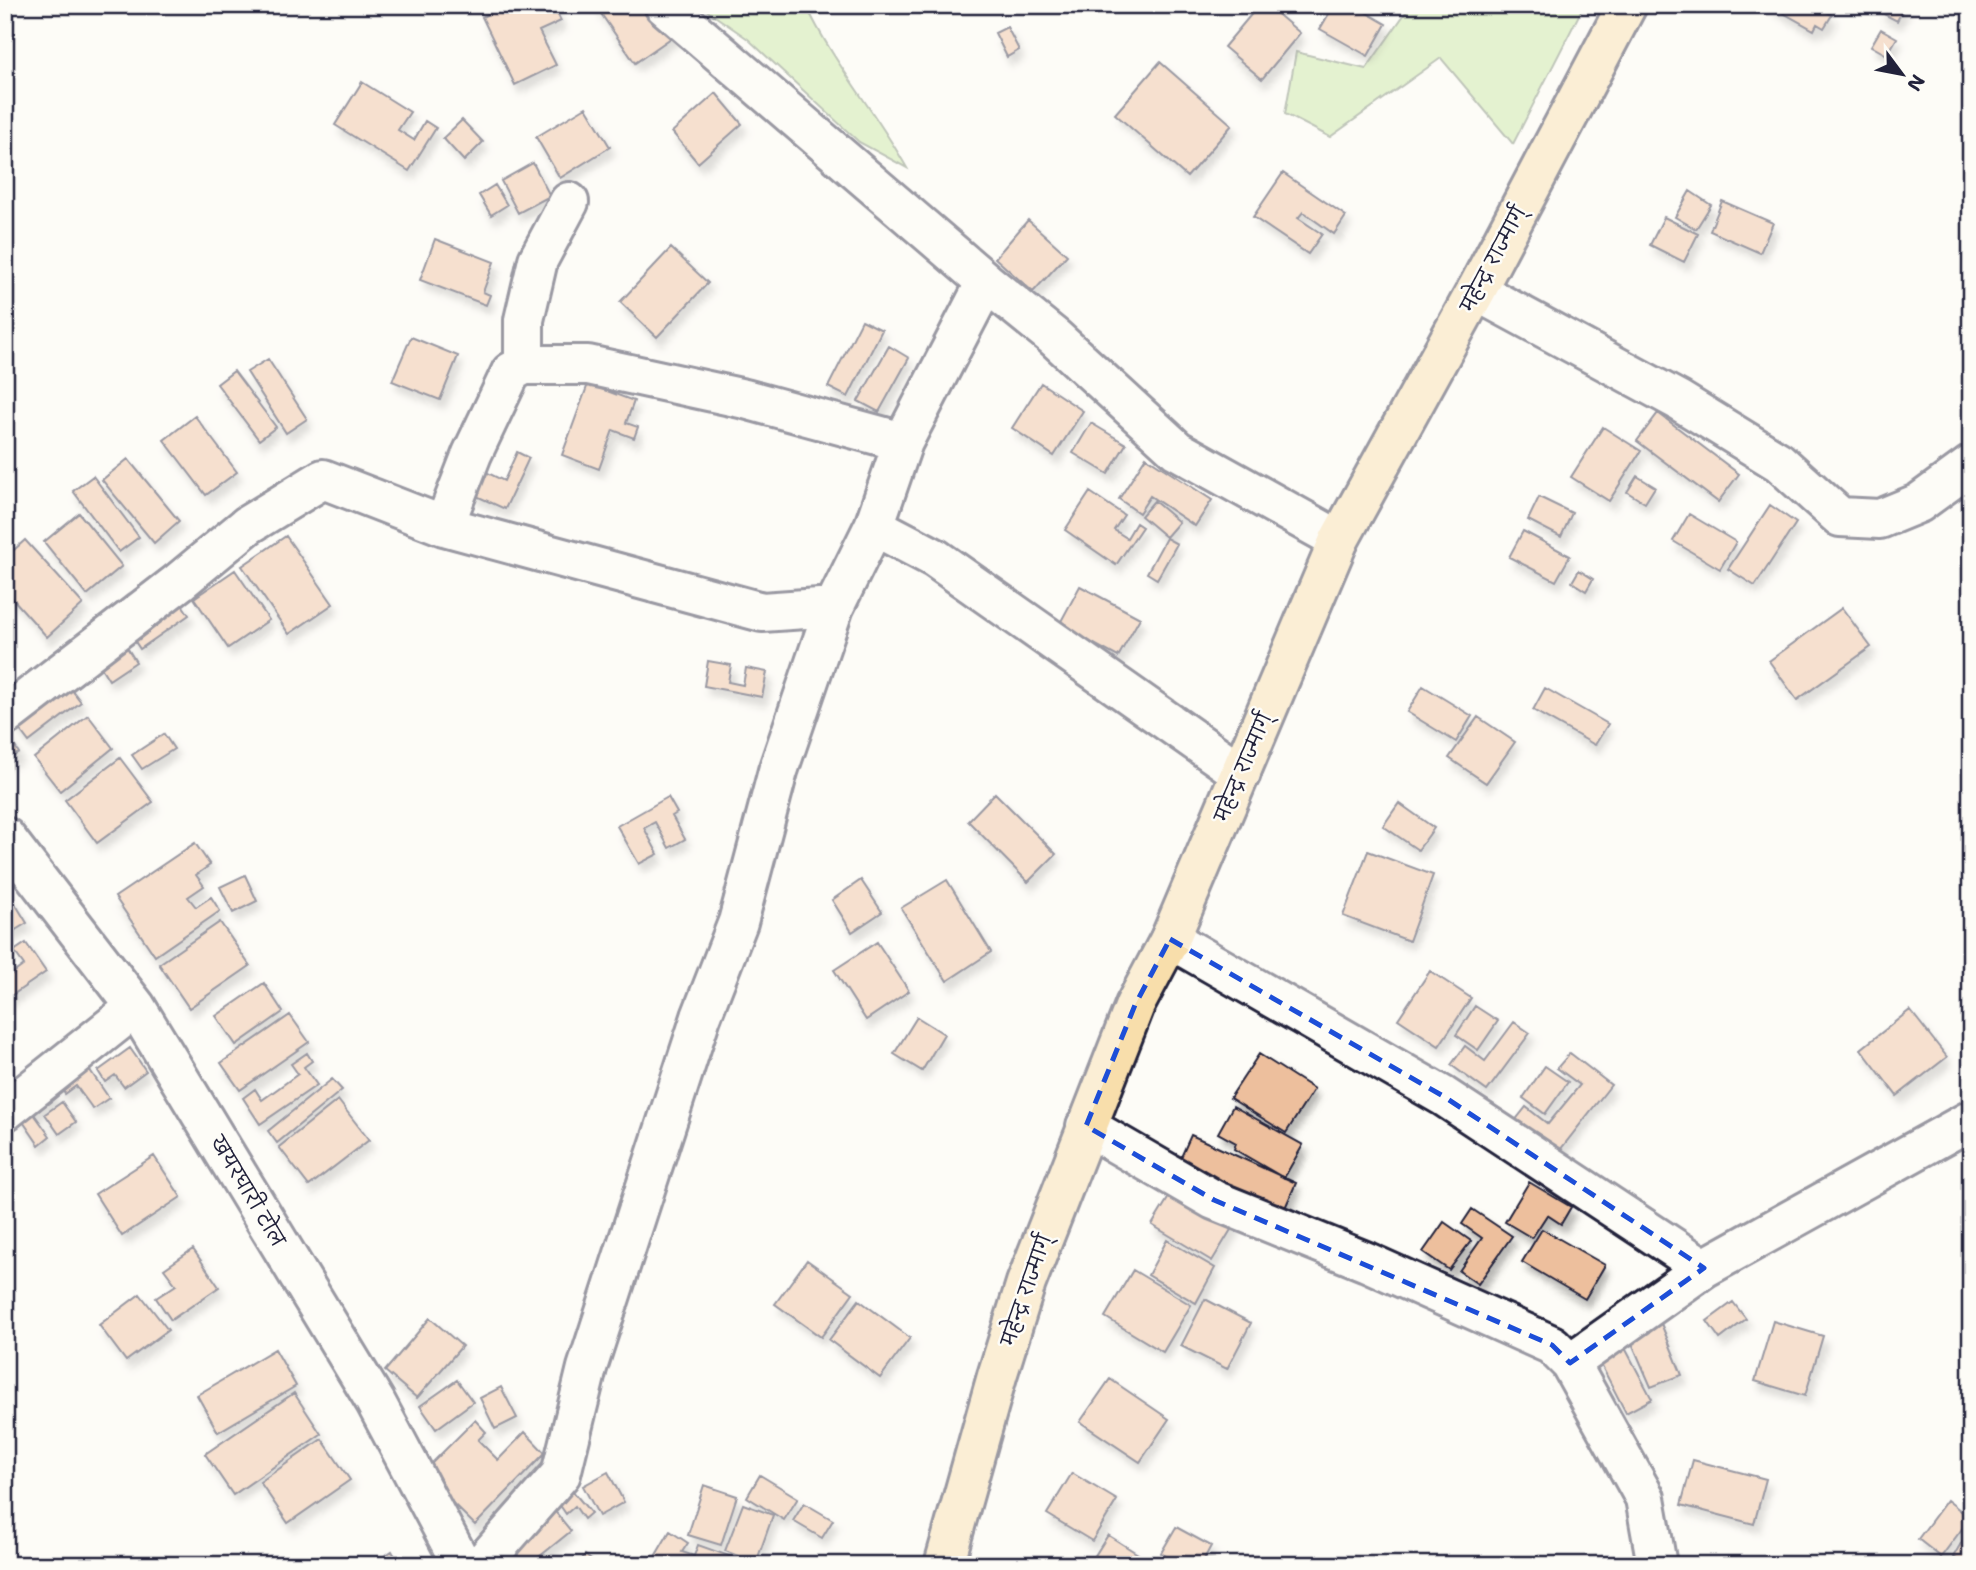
<svg xmlns="http://www.w3.org/2000/svg" width="1976" height="1570" viewBox="0 0 1976 1570" font-family="'Shantell Sans','Playpen Sans Deva',sans-serif">
<style>
.green{fill:#c6e7a0;stroke:#74846e;stroke-width:2}
.building{fill:#edbf9d;stroke:#22223b;stroke-width:2;filter:url(#shadow)}
.lines{fill:none;stroke-linecap:round;stroke-linejoin:round}
.minor-casing{stroke:#22223b;stroke-width:44}
.highway-casing{stroke:#22223b;stroke-width:44}
.minor{stroke:#fdfcf7;stroke-width:38}
.highway{stroke:#f8deab;stroke-width:38}
.marked{fill:none;stroke:#1d4ed8;stroke-width:5;stroke-dasharray:14 9;stroke-linejoin:round}
.labels{text-anchor:middle;stroke-width:5;stroke-linejoin:round;paint-order:stroke}
.street-label{font-size:19px;fill:#22223b;stroke:#fdfcf7}
</style>
<defs>
<filter id="shadow"><feDropShadow dx="4.5" dy="8" stdDeviation="3.5" flood-color="#0004"/></filter>
</defs>
<rect width="100%" height="100%" fill="#fdfcf7"/>
<filter id="ink" filterUnits="userSpaceOnUse"><feTurbulence type="fractalNoise" baseFrequency=".0143" numOctaves="2"/><feDisplacementMap in="SourceGraphic" scale="14" xChannelSelector="R" yChannelSelector="G"/><feConvolveMatrix kernelMatrix="1 2 1 2 8 2 1 2 1" color-interpolation-filters="sRGB"/></filter>
<g filter="url(#ink)">
<path class="green" d="M699,5H806C833,63 876,112 907,168L859,142L748,39Z
M1411,5H1584L1513,144L1441,58L1330,137L1285,114L1296,52L1366,69Z"/>
<path class="building" d="M506,5H553L561,21L539,31L556,65L515,85L482,17Z
M595,5H663L681,31L635,63Z
M1259,5H1267L1300,33L1262,79L1224,47Z
M1334,5H1353L1386,24L1368,56L1320,29Z
M1769,5H1824L1822,9L1832,15L1824,28L1817,24L1814,30Z
M1883,5H1905L1897,21L1880,12Z
M1007,27L1019,50L1007,57L995,33Z
M1881,29L1897,38L1887,55L1871,46Z
M1160,62L1232,125L1187,177L1115,114Z
M362,82L410,112L398,130L414,140L425,121L436,128L409,171L335,125Z
M716,93L742,124L698,163L672,132Z
M586,107L610,147L560,178L536,137Z
M462,120L483,142L464,161L443,138Z
M533,163L550,196L518,213L501,181Z
M1283,173L1346,216L1334,234L1303,212L1298,218L1322,234L1308,254L1253,217Z
M495,185L507,205L491,215L479,195Z
M1690,191L1711,205L1696,229L1675,217Z
M1722,201L1773,223L1760,253L1710,231Z
M1664,217L1698,234L1684,262L1650,245Z
M1028,220L1067,255L1033,292L995,258Z
M435,239L494,262L483,292L490,295L486,305L420,280Z
M671,248L708,283L657,337L620,302Z
M862,320L882,330L848,397L828,387Z
M411,337L458,356L440,400L392,381Z
M889,346L909,358L879,412L858,401Z
M268,359L307,419L286,433L247,372Z
M234,371L276,427L259,440L217,384Z
M1041,383L1083,411L1054,456L1012,428Z
M588,384L634,401L626,423L638,427L634,438L613,430L599,469L562,455Z
M1658,413L1739,474L1718,502L1637,441Z
M195,416L237,472L206,495L164,440Z
M1091,423L1126,444L1108,474L1073,453Z
M1603,427L1641,451L1609,501L1571,477Z
M517,452L529,458L505,509L472,494L484,471L504,481Z
M1146,457L1212,500L1195,526L1150,496L1139,513L1119,499Z
M128,459L179,521L154,543L102,480Z
M93,476L139,537L119,552L73,491Z
M1637,476L1655,487L1645,503L1627,492Z
M1090,492L1124,515L1114,530L1127,538L1136,523L1142,527L1116,565L1065,530Z
M1539,497L1572,513L1561,537L1528,520Z
M1154,501L1179,522L1166,537L1141,516Z
M1770,505L1796,523L1755,586L1728,569Z
M79,513L122,566L87,595L44,542Z
M1689,514L1736,542L1720,569L1673,541Z
M1523,531L1570,556L1556,581L1509,557Z
M286,536L333,604L289,634L242,566Z
M1166,538L1177,544L1157,579L1147,573Z
M25,540L83,604L47,637L5,590V558Z
M235,570L269,620L228,648L194,598Z
M1579,570L1593,579L1586,591L1572,582Z
M1080,586L1140,618L1118,657L1059,625Z
M179,600L189,615L140,649L130,634Z
M1842,608L1871,647L1797,700L1769,661Z
M125,644L136,662L109,680L97,661Z
M708,661L731,665L728,682L743,685L746,668L767,672L762,697L704,686Z
M62,677L81,702L29,742L10,717Z
M1423,686L1472,716L1456,742L1407,712Z
M1545,688L1608,724L1595,745L1533,710Z
M88,715L113,748L60,791L34,758Z
M1478,717L1515,742L1486,783L1449,758Z
M5,730L19,753L5,760Z
M164,734L174,749L142,769L132,755Z
M120,758L153,802L97,843L65,800Z
M995,793L1056,854L1028,882L968,821Z
M668,797L677,813L672,816L685,839L669,848L655,822L644,828L658,854L639,864L617,826Z
M1399,803L1434,828L1418,850L1383,826Z
M195,843L210,865L196,875L204,886L188,897L196,907L211,897L220,911L155,956L115,897Z
M1368,851L1433,875L1409,941L1343,916Z
M245,875L257,901L233,913L220,887Z
M861,880L882,912L852,932L832,900Z
M947,880L991,952L947,981L901,908Z
M5,887L27,923L7,935L5,933Z
M220,922L250,966L189,1008L159,964Z
M877,942L909,991L866,1020L834,970Z
M26,943L46,972L5,1000V979L24,965L14,951Z
M1430,971L1471,998L1439,1046L1398,1019Z
M264,983L283,1012L236,1045L216,1016Z
M1475,1006L1498,1021L1478,1050L1456,1035Z
M1910,1010L1947,1057L1897,1096L1861,1049Z
M290,1015L309,1042L240,1090L221,1063Z
M917,1017L944,1034L922,1071L894,1054Z
M1514,1022L1530,1033L1487,1091L1451,1065L1465,1046L1485,1061Z
M130,1048L146,1071L124,1087L115,1075L105,1082L98,1071Z
M307,1053L312,1061L304,1067L317,1085L260,1124L243,1098L255,1089L262,1100L298,1074L291,1064Z
M1570,1053L1611,1085L1556,1155L1514,1122L1526,1107L1548,1124L1580,1085L1557,1068Z
M1259,1054L1314,1089L1286,1133L1230,1098Z
M85,1063L109,1098L93,1109L76,1086L65,1094L57,1083Z
M1545,1066L1568,1082L1545,1114L1523,1098Z
M332,1079L342,1090L277,1143L268,1131Z
M47,1085L56,1097L34,1114L50,1136L39,1145L15,1110Z
M338,1100L369,1140L309,1186L279,1147Z
M62,1102L76,1122L59,1134L45,1114Z
M1233,1106L1303,1145L1284,1178L1234,1149L1236,1143L1218,1133Z
M1191,1135L1296,1183L1282,1215L1177,1166Z
M154,1156L181,1197L122,1236L95,1194Z
M1529,1182L1571,1207L1561,1224L1547,1215L1532,1238L1505,1222Z
M1175,1187L1235,1223L1212,1261L1152,1225Z
M1472,1209L1512,1236L1478,1284L1459,1271L1482,1238L1462,1224Z
M1444,1222L1471,1241L1449,1270L1423,1252Z
M1542,1229L1605,1265L1585,1299L1522,1262Z
M1167,1240L1215,1268L1196,1303L1148,1275Z
M193,1249L219,1287L171,1320L156,1298L176,1285L164,1269Z
M807,1260L853,1293L821,1337L775,1304Z
M1133,1270L1191,1305L1163,1352L1105,1317Z
M140,1294L168,1330L126,1361L99,1325Z
M1205,1299L1251,1323L1227,1369L1181,1346Z
M859,1300L910,1338L880,1378L829,1340Z
M1733,1302L1746,1319L1720,1339L1707,1321Z
M430,1318L462,1346L417,1398L385,1371Z
M1660,1321L1682,1375L1651,1387L1628,1334Z
M1773,1321L1823,1336L1805,1396L1755,1381Z
M1623,1344L1652,1399L1626,1413L1597,1357Z
M275,1349L296,1386L218,1432L197,1395Z
M1110,1379L1169,1419L1140,1462L1080,1422Z
M457,1380L473,1402L436,1429L420,1406Z
M501,1387L517,1418L495,1429L480,1398Z
M294,1393L321,1434L233,1495L205,1454Z
M475,1420L486,1432L478,1440L498,1460L525,1432L545,1453L475,1525L422,1473Z
M322,1439L350,1480L288,1523L260,1482Z
M1693,1460L1766,1479L1754,1524L1681,1505Z
M608,1472L624,1502L599,1516L583,1486Z
M1072,1473L1117,1500L1092,1541L1047,1514Z
M760,1475L798,1498L784,1520L747,1497Z
M704,1485L737,1496L721,1545L688,1535Z
M571,1489L591,1513L584,1519L575,1506L566,1514L557,1501Z
M1947,1500L1970,1518L1941,1557L1918,1539Z
M804,1503L833,1520L822,1538L793,1521Z
M549,1504L571,1531L529,1565H517L500,1544Z
M743,1504L773,1515L756,1563L725,1551Z
M1971,1526V1564L1968,1565L1953,1557Z
M1176,1527L1211,1546L1201,1565H1181L1161,1553Z
M670,1531L688,1543L682,1552L694,1556L698,1545L732,1557L729,1565H650Z
M1108,1535L1149,1561L1146,1565H1089Z
M392,1551L400,1565H371Z
M585,1555L596,1564V1565H578Z"/>
<g class="lines">
<defs>
<path id="minor" d="M664,5L986,282L1054,337L1177,450L1339,540
M1476,291L1678,400L1779,462L1840,517L1880,519L1919,503L1971,465
M524,365V320L538,260L569,202
M444,526L472,454L511,372L524,365H588L745,399L903,442
M874,526L903,442L986,282
M5,716L179,582L248,525L323,479L444,526L762,612L834,607
M5,837L136,1007L375,1401L462,1565
M1170,939L1443,1096L1704,1268
M5,1111L136,1007
M1086,1126L1214,1200L1367,1262L1552,1345L1570,1363L1704,1268L1971,1120
M1570,1363L1645,1498L1657,1565
M481,1565L561,1474L587,1368L701,1017L738,922L778,771L834,607L874,526L935,558L1241,773"/>
<path id="highway" d="M944,1565L997,1376L1026,1283L1135,1005L1170,939L1339,540L1476,291L1627,5"/>
</defs>
<use href="#minor" class="minor-casing"/>
<use href="#highway" class="highway-casing"/>
<use href="#minor" class="minor"/>
<use href="#highway" class="highway"/>
</g>
</g>
<path d="M0 0H1976V1570H0ZM1170,939L1443,1096L1704,1268L1570,1363L1552,1345L1214,1200L1086,1126L1135,1005Z" fill="#fdfcf7" fill-opacity=".55" fill-rule="evenodd"/>
<path class="marked" d="M1170,939L1443,1096L1704,1268L1570,1363L1552,1345L1214,1200L1086,1126L1135,1005Z"/>
<g class="labels">
<g class="street-label">
<text transform="translate(1493 259) rotate(-62)" y="7">महेन्द्र राज्मार्ग्</text>
<text transform="translate(1243 767) rotate(-67)" y="7">महेन्द्र राज्मार्ग्</text>
<text transform="translate(248 1191) rotate(59)" y="7">खयरघारी टोल</text>
<text transform="translate(1026 1290) rotate(-71)" y="7">महेन्द्र राज्मार्ग्</text>
</g>
</g>
<rect width="1976" height="1570" fill="none" stroke="#fdfcf7" stroke-width="28"/>
<rect x="14" y="14" width="1948" height="1542" fill="none" stroke="#22223b" stroke-width="2.5" filter="url(#ink)"/>
<g transform="translate(1902 74) rotate(122)" stroke="#fdfcf7" stroke-width="5" paint-order="stroke">
<path d="M0-5L12 26L0 18L-12 26Z" fill="#22223b"/>
<text y="-10" font-size="19" font-weight="bold" text-anchor="middle" fill="#22223b">N</text>
</g>
</svg>
